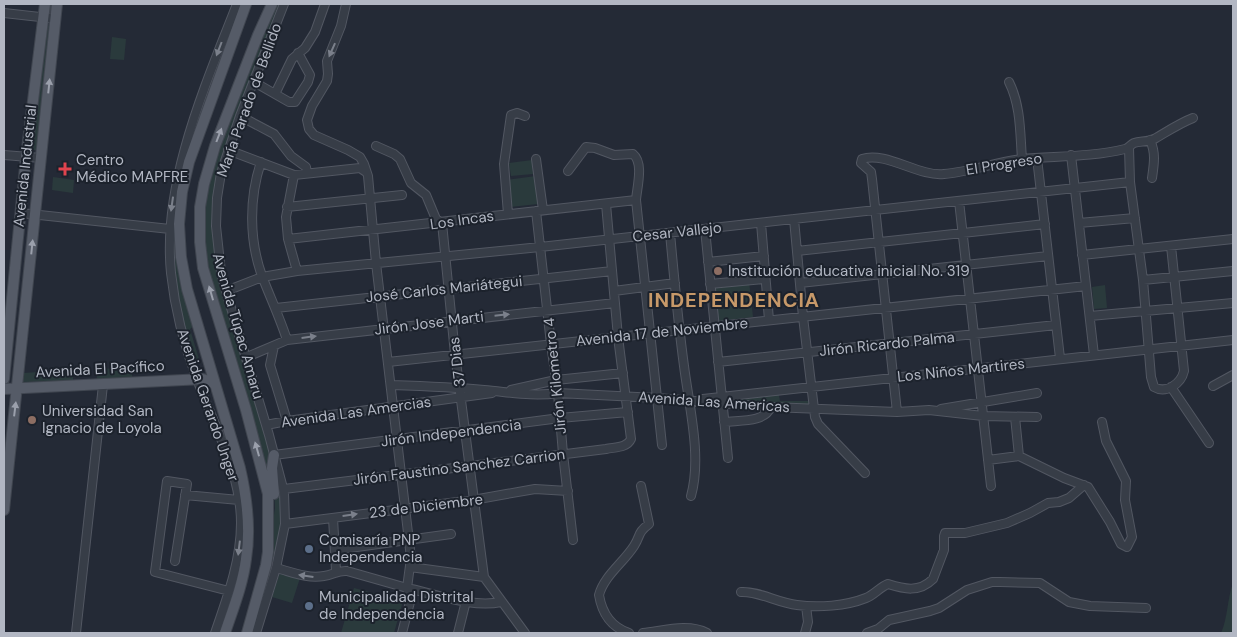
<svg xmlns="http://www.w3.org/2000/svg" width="1237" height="637" viewBox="0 0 1237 637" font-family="'DM Sans',sans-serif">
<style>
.green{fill:#2a3a3c}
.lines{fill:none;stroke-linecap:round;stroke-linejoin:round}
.minor-casing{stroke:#525762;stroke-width:10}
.major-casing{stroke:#404650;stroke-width:12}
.minor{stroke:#373d47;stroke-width:8}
.major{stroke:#555b67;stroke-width:10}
.oneway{fill:#7b808b}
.oneway2{fill:#9ba0ac}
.health-dot{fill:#e0444e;stroke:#1c222c;stroke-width:2}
.education-dot{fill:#8d6e63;stroke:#1c222c;stroke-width:2}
.service-dot{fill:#5c6f8a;stroke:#1c222c;stroke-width:2}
.labels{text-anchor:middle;stroke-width:4;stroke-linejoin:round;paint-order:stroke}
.street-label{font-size:15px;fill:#b2b7c3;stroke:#1c222c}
.poi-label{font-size:15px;fill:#b2b7c3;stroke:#1c222c;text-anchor:start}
.district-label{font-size:20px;font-weight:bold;letter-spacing:1px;fill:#c79969;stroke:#1c222c}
</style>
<rect width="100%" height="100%" fill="#242a36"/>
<path class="green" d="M277,4H283L220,174V272L269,435L272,489L204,269L200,226L215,148L249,66Z
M45,25L53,26L39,150H31Z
M112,37L126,39L124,60L110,59Z
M532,160L533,174L511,176L509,163Z
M536,176L538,204L510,207L507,180Z
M53,177L74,180L73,193L52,190Z
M178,202L195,325L190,329L199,359L191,362C180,310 163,255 178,202Z
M749,281L753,317L719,321L716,319L713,290L717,285Z
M1105,285L1107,308L1094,309L1092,287Z
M132,368V377L130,380L99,381L97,379L96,369Z
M73,370V381L22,382L23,373Z
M778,391L780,401H809L810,405L723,401Z
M272,447L284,492V524L268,590L263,589L275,508Z
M283,573L300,578L292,603L272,597L279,575Z
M1233,583V633H1221C1228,618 1227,599 1233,583Z
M354,588L403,601L394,633H341Z"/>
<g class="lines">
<defs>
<path id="minor" d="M346,4L341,26L327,61L328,74L327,81L312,106L307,120L309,129L314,135L348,150L360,157L364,164L368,176L376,263L411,558L407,588L410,602L402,633
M4,13L49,18
M254,82L289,102H295L308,82L310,75L298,53
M1009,82C1021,106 1020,133 1022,159
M275,94L292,59L305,48L315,32L325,4
M240,116L274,134L291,156L306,167L307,173
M1150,140C1156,153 1154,164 1152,178
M376,146L394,154L400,159L411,183L426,195L436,219L442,223L455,354L484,577L525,633
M1129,148L1130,182L1143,280L1151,377L1154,387C1166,394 1181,384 1184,371L1171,246
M228,150L294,175L360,168L366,172
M4,155L41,158
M1071,155L1094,355
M1037,158L1060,358
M536,159L543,210
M261,162C249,198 249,240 262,276C270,297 280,318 287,340
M568,171L586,147L595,148L614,155L633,154C644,163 637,187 636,200L662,445
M294,175L286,217L288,239L297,271
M959,201L991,486
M287,207L402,195
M536,211L551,344L558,393L563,454L573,540
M21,213L170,229
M508,214L504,164L511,115L517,113L525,116
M794,219L803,317L815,417L818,424L865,473
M761,223L769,320
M1079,223L1135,218
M705,229L728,458
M670,233C674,277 678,322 684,366C689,406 702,457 691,496
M288,239L636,200
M797,251L1045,224
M1082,255L1233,239
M708,262L764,256
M1143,280L1233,271
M800,283L1048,256
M710,284L765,279
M226,291L262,277L297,271L540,247L1130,182
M614,291L675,283
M276,308L612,271
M1090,316L1233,303
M274,346L270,365L287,421
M247,357L287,340L615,303
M388,362L1086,286
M718,362L1056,325
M391,385C422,386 453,387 484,390C509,392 533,397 558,393L657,398L771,407L897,412L929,410L983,416L1037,417
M1213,386L1233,375
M1171,387L1209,443
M511,390L556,380L623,373
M703,399L1233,340
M941,409L1037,393
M897,412L872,179L871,172L861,163L862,159C886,151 919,177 944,174C970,172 996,162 1022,159C1056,156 1092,157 1125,149C1129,148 1130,145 1134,143C1141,141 1150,142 1156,138C1168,131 1180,123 1193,118
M1015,417L1019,456
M724,422C740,420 764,423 771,407
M266,425L287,421L492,393
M274,455L560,418L628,412
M988,460L1019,456L1064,478L1088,487L1110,522L1121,544L1127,547L1132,537L1125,500L1126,481L1106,441L1102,422
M284,489L606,449C615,447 627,448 631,439L618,337L606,204
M185,495L239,500
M333,518L336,571
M285,524L473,500L535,489L568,491
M335,550L451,534
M175,561L187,484L167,481L155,572L229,591
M410,567L484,577
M276,568C292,572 307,579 324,576C333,575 338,570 347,571L407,588
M411,589C439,595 473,608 501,602
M741,592C759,591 778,603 797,605C818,608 846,606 866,598C874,595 880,587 888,584C904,589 919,593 933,579L944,550V536L945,533H965L1007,523L1030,513L1048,503L1059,502L1069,498L1084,485
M76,633L103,385
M215,633C227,598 241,561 241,523C241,473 214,426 197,379C184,345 175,310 171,273C162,183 205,86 237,4
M256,633L276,568L285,524L284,492L269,435L226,291L221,272L216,226L217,198L221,173L240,116L284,4
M458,633L466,601
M629,633C611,627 602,613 599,595C604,576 623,563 634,546C641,535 637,533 649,524L641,486
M643,633C663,631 688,623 707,633
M805,633L808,622L806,606
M867,633L878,629L889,620L930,611L939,608L967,590L992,582H1000L1040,583L1069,602L1090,606L1146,608"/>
<path id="major" d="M4,379L26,157L45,4
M4,389L203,379L215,384
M274,494L272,468L274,455
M4,510L57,4
M225,633C233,609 243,584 246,559C251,528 247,498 240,468L187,289L181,257L179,224L182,192L189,162L246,4
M247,633L266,565L268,552V494L246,410L203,268L200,242V207L204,184L215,146L258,35L272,4"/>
</defs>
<use href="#minor" class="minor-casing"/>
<use href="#major" class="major-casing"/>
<use href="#minor" class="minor"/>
<use href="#major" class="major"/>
</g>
<defs><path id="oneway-solid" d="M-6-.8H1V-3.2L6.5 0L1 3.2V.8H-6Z" transform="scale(1.25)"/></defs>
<g class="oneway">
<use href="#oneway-solid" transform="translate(219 49) rotate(111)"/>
<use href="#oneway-solid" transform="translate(332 50) rotate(114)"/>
<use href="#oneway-solid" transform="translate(172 204) rotate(98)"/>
<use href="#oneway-solid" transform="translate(502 315) rotate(-6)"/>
<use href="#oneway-solid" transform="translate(309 337) rotate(-7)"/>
<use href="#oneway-solid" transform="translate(350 515) rotate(-8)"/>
<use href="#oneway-solid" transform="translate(239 548) rotate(97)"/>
<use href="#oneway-solid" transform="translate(306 576) rotate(-172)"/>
</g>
<g class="oneway2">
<use href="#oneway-solid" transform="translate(49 86) rotate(-84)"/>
<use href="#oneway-solid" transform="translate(219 135) rotate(-69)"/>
<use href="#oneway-solid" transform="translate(32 247) rotate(-84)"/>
<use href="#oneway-solid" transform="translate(211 293) rotate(-106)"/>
<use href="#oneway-solid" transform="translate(15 409) rotate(-83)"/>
<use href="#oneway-solid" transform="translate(257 449) rotate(-106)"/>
</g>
<path class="health-dot" d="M62.5 161.5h5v5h5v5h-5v5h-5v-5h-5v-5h5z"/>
<g class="education-dot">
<circle cx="718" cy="271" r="5"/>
<circle cx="32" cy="420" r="5"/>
</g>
<g class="service-dot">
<circle cx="309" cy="549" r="5"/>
<circle cx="309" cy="606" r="5"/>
</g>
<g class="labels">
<g class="street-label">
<text transform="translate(249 100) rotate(-70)" y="5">María Parado de Bellido</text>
<text transform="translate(1004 164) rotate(-9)" y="5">El Progreso</text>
<text transform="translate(25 166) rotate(-84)" y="5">Avenida Industrial</text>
<text transform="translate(462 220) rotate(-8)" y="5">Los Incas</text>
<text transform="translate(677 232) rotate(-6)" y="5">Cesar Vallejo</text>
<text transform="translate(444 289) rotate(-6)" y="5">José Carlos Mariátegui</text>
<text transform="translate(429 323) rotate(-7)" y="5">Jirón Jose Marti</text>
<text transform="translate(238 326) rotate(74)" y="5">Avenida Túpac Amaru</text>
<text transform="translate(662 332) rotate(-6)" y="5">Avenida 17 de Noviembre</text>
<text transform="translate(887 344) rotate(-6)" y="5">Jirón Ricardo Palma</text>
<text transform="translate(457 362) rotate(-97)" y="5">37 Dias</text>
<text transform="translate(100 369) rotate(-3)" y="5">Avenida El Pacífico</text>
<text transform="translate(961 370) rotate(-6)" y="5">Los Niños Martires</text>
<text transform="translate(555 376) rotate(-96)" y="5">Jirón Kilometro 4</text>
<text transform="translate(714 402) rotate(4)" y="5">Avenida Las Americas</text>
<text transform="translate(208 405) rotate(71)" y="5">Avenida Gerardo Unger</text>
<text transform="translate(356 412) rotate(-8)" y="5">Avenida Las Amercias</text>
<text transform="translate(451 433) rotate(-7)" y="5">Jirón Independencia</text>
<text transform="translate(459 467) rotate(-7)" y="5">Jirón Faustino Sanchez Carrion</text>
<text transform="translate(426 506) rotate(-7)" y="5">23 de Diciembre</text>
</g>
<g class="poi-label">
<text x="76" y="165">Centro<tspan x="76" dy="17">Médico MAPFRE</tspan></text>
<text x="728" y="276">Institución educativa inicial No. 319</text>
<text x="42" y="416">Universidad San<tspan x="42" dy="17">Ignacio de Loyola</tspan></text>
<text x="319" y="545">Comisaría PNP<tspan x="319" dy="17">Independencia</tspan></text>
<text x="319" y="602">Municipalidad Distrital<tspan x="319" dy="17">de Independencia</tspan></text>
</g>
<g class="district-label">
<text x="734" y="307">INDEPENDENCIA</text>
</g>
</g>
<rect width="1237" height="637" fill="none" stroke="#b2b7c3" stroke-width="10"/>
</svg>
